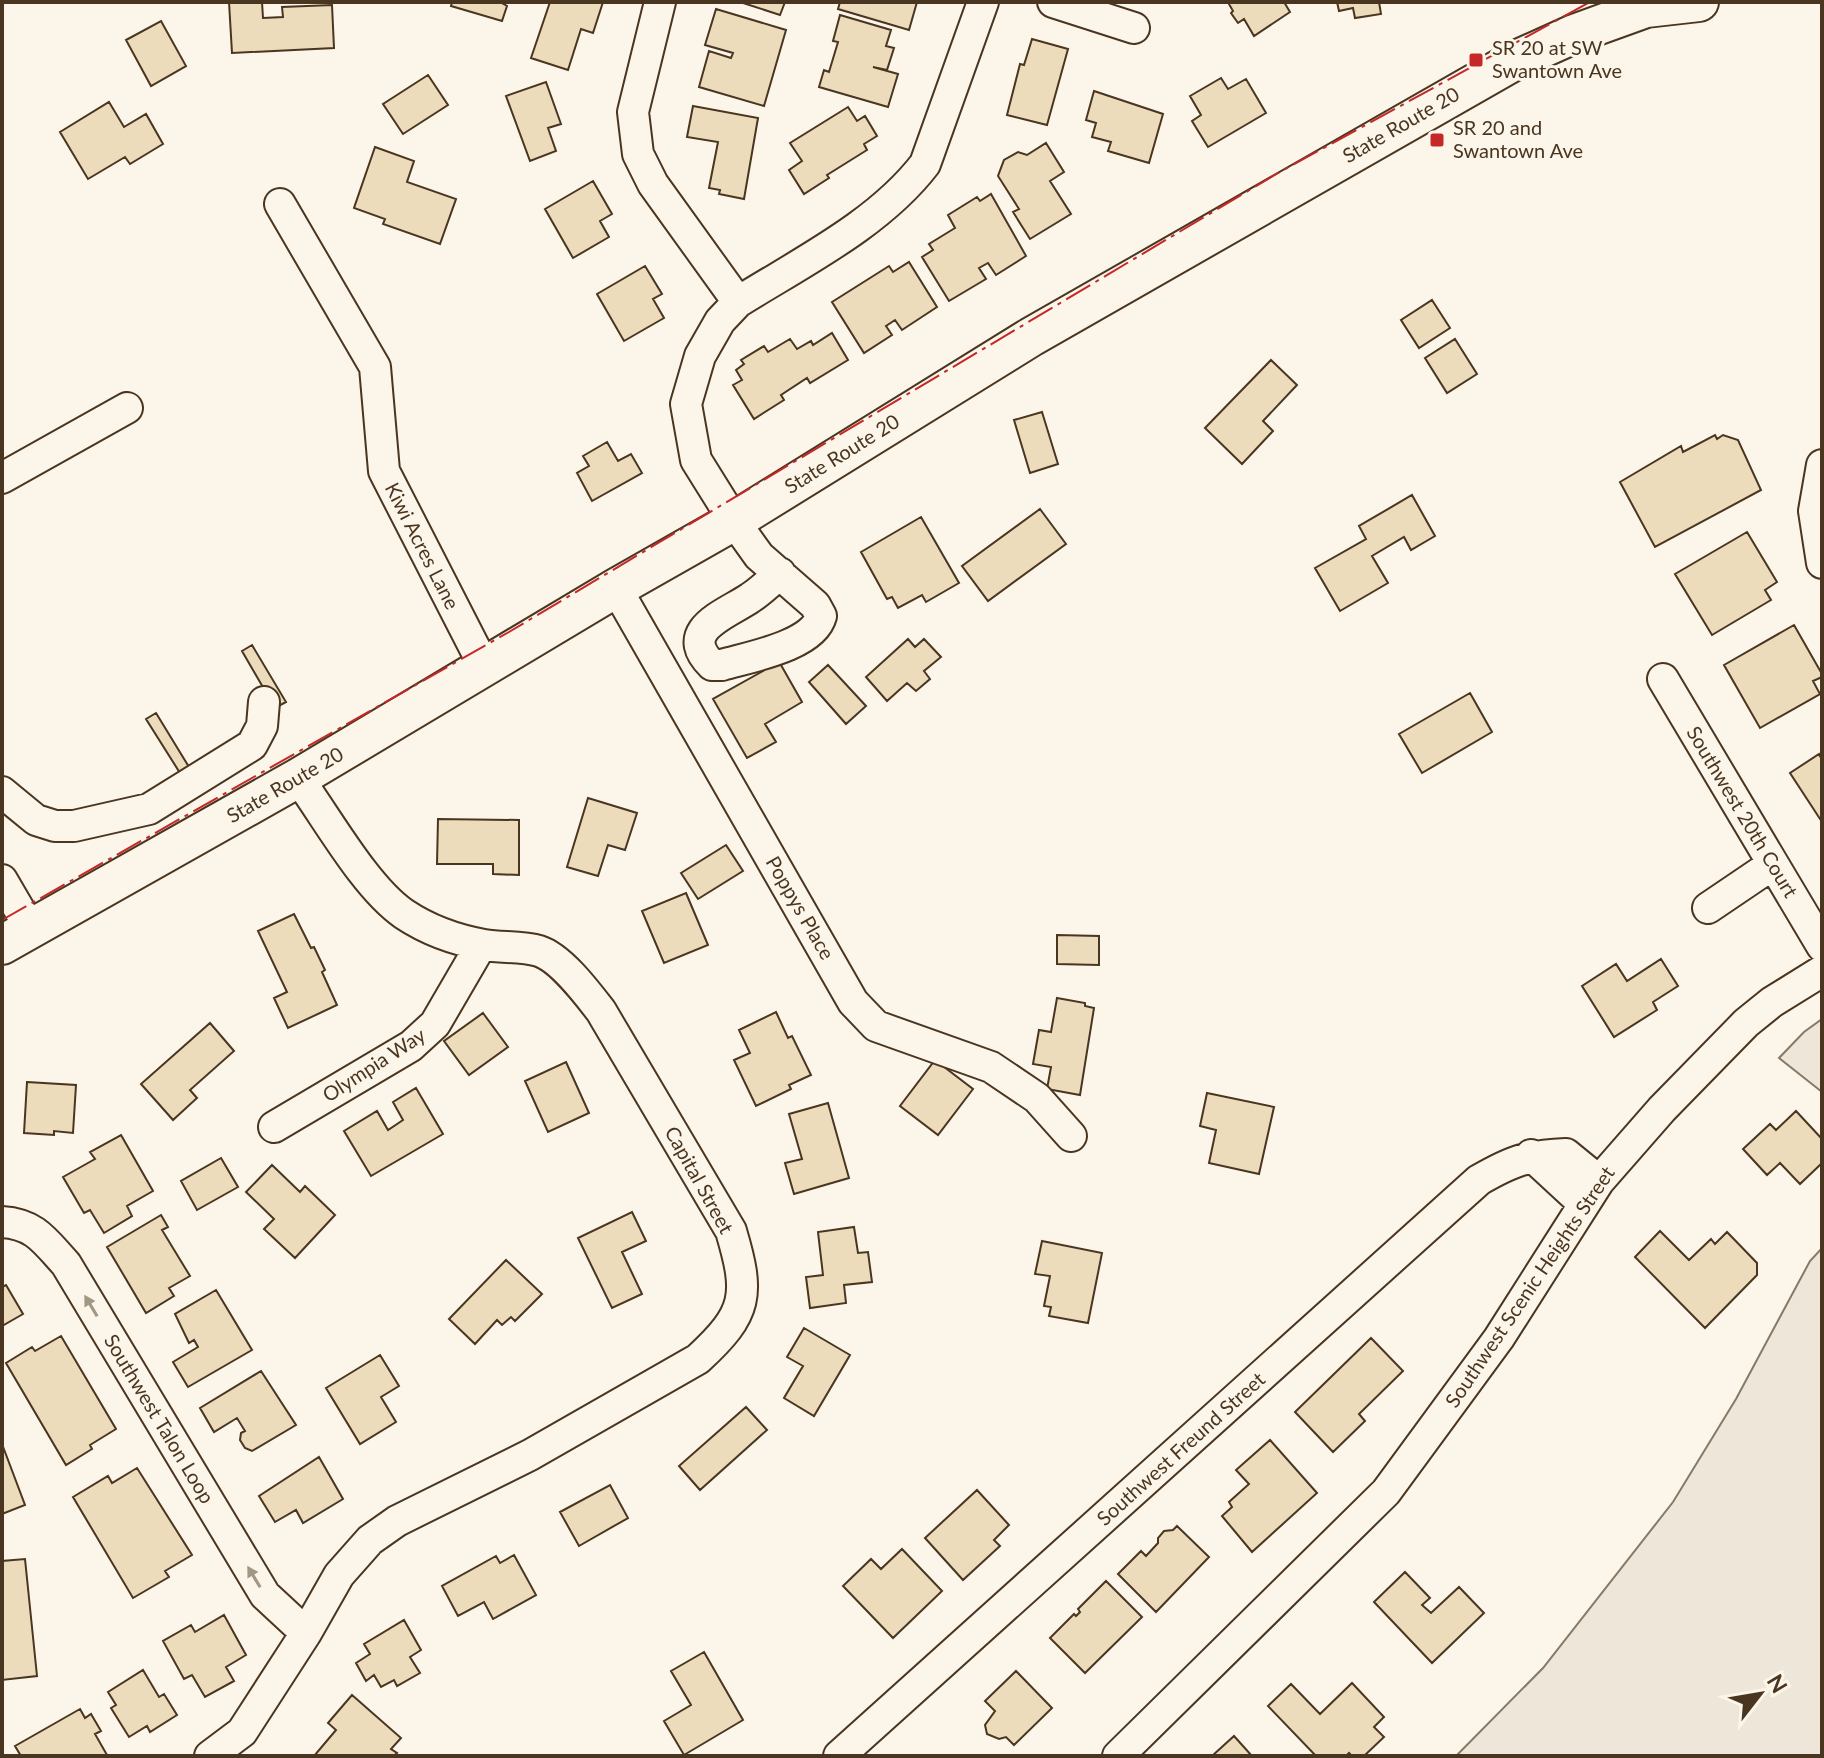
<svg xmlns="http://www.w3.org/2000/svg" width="1824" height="1758" viewBox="0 0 1824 1758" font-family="Lato,sans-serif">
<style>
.green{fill:#ede6d9;stroke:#887966;stroke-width:2}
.building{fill:#ecdcbc;stroke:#4a3520;stroke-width:2}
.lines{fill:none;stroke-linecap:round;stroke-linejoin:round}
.minor-casing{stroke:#4a3520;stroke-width:34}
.major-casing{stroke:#4a3520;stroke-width:42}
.minor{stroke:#fbf6e9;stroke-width:30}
.major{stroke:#fbf6e9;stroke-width:38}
.power{stroke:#c62828;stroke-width:2;stroke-dasharray:28 6 4 6;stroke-linecap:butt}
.oneway{fill:#a29684}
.poi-dot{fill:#c62828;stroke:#fbf6e9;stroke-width:3}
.labels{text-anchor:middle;stroke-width:6;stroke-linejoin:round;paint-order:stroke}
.poi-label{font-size:20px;fill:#4a3520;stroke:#fbf6e9;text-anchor:start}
.street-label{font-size:20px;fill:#4a3520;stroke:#fbf6e9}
</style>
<rect width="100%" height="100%" fill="#fbf6e9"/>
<path class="green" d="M1822,1019V1092L1779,1058L1804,1032Z
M1822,1248V1756H1456L1543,1668L1673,1502L1736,1399L1810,1261Z"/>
<path class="building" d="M229,2H262L263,18L283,17L282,7L332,5L334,48L232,53Z
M452,2H500L507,6L502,21L451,6Z
M550,2H603L593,33L581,29L568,70L531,58Z
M740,2H785L780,15Z
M840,2H917L909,30L838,9Z
M1232,2H1284L1290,12L1254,36L1244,19L1238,23L1231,13L1233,11L1229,4Z
M1337,2H1379L1381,14L1355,18L1353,8L1339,11Z
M716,9L786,30L764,106L699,87L709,51L731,58L733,53L705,45Z
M840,15L891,30L886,46L894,48L887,70L873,67L898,74L888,107L819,87L824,70L829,72L838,42L833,41Z
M161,21L186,66L151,86L126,40Z
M1032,39L1068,49L1047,125L1007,115L1020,64L1024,65Z
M428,75L448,105L403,134L383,104Z
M1221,78L1228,89L1246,79L1266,113L1208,147L1192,121L1201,115L1190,96Z
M546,82L561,124L548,128L556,151L530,161L506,96Z
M1094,91L1163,114L1149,163L1108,151L1111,142L1092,137L1096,123L1086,120Z
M109,102L124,127L146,114L163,144L130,164L125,157L88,179L60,132Z
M693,106L758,118L744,199L719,194L720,190L709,188L718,142L687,137Z
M848,107L857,121L865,116L877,136L864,144L867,150L827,175L829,178L804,194L789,170L802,161L790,143Z
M1046,143L1064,172L1050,181L1071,214L1030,239L1013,212L1019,209L998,176L1004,160L1018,152L1027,155Z
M375,147L414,161L407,182L456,199L440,244L383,224L385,219L354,208Z
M593,181L612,214L600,221L609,237L573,258L545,209Z
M991,194L1026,256L996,275L988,263L979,268L986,279L949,301L922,257L933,250L929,244L955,228L948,215L977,197L980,201Z
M909,262L937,307L902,330L895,320L886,326L892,335L864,353L832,302L889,266L893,272Z
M645,266L662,294L653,299L664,318L624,341L597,294Z
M1432,300L1450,328L1419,348L1401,320Z
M832,333L848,360L810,383L807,378L781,395L784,400L754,419L733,385L742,380L736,370L744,364L741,360L764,346L768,352L790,339L797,349L811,341L813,345Z
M1455,339L1477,374L1447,393L1425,358Z
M1271,360L1297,385L1263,421L1273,431L1242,464L1205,428Z
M1042,412L1058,464L1030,473L1014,420Z
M1715,435L1717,439L1723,435L1738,440L1761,490L1655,547L1620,482L1681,446L1683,452Z
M607,442L618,461L631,454L642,473L592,501L577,473L589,466L583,456Z
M1412,495L1435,536L1411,550L1404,537L1372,556L1388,583L1340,611L1315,568L1366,539L1359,526Z
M1040,509L1066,544L988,601L962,566Z
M921,517L959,583L926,602L922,595L898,608L892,597L887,599L861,552Z
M1747,532L1777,582L1765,590L1771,600L1712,635L1675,574Z
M1794,625L1822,674V677L1813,681L1820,694L1760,728L1724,665Z
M908,639L915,647L924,639L941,657L924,671L930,679L916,691L907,683L887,701L866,677Z
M252,645L286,702L275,708L242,651Z
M773,651L802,702L765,724L776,742L747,758L713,699L763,671L757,660Z
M828,665L866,706L846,724L809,682Z
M1470,693L1492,732L1422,773L1399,734Z
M156,713L189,767L180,773L146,719Z
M1819,754L1822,760V822L1790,773Z
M588,798L637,813L625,850L608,845L598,876L567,867Z
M438,819L519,820V875L493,874V864H437Z
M726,845L743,871L698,899L681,873Z
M686,893L708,945L664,963L642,911Z
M294,914L311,948L314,947L325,970L322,972L337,1005L288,1028L274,998L287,992L258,931Z
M1057,935L1099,936V965L1057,964Z
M1661,959L1678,986L1653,1002L1657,1010L1614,1037L1582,986L1616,964L1627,981Z
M1057,998L1085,1003V1006L1094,1008L1080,1095L1047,1089L1051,1067L1033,1064L1039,1030L1051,1032Z
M776,1012L788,1038L792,1036L811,1075L789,1085L791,1089L756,1106L734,1060L750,1053L739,1030Z
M483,1013L508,1047L469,1075L444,1041Z
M210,1023L234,1051L190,1090L197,1098L173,1120L141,1084Z
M935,1060L973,1089L938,1135L900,1106Z
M566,1062L589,1113L548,1132L525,1081Z
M27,1082L76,1085L73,1133L54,1131V1135L24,1133Z
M416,1088L443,1134L371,1176L344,1131L377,1111L388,1130L403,1120L393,1102Z
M1207,1093L1274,1107L1259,1174L1209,1163L1216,1130L1200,1126Z
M828,1103L849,1178L794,1194L785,1163L802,1159L789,1114Z
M1796,1111L1822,1139V1163L1800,1184L1780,1163L1767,1175L1743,1149L1770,1124L1776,1130Z
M121,1135L153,1191L127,1206L132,1216L104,1233L90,1210L84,1213L63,1177L95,1159L90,1152Z
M221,1158L238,1187L197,1210L181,1181Z
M272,1165L300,1192L305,1186L335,1215L295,1258L264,1229L274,1219L246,1192Z
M632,1212L646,1241L622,1252L642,1294L612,1308L578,1238Z
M161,1215L168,1227L162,1230L190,1276L169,1288L174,1296L146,1313L107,1247Z
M854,1227L858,1253L868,1252L872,1282L844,1285L846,1303L810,1308L806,1277L823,1275L818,1232Z
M1660,1231L1689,1260L1711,1239L1715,1244L1727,1232L1757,1263V1275L1705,1328L1635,1257Z
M1042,1241L1102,1253L1088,1323L1049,1316L1051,1307L1044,1306L1050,1276L1035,1274Z
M506,1260L542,1294L515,1321L511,1317L502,1325L497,1320L475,1344L449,1319Z
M6,1285L23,1314L2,1326V1287Z
M216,1290L252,1350L188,1387L173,1362L198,1347L194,1340L189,1343L175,1314Z
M804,1328L850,1355L814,1416L784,1398L803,1366L787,1357Z
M61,1336L116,1429L90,1445L92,1449L66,1465L6,1363L32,1347L35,1351Z
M1371,1338L1403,1371L1359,1414L1365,1421L1333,1452L1295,1412Z
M380,1355L399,1386L381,1397L396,1422L360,1444L326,1388Z
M261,1371L296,1425L252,1451L245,1448L240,1440L241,1433L245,1431L237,1418L214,1432L200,1408Z
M746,1407L767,1430L700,1490L679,1466Z
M1270,1440L1317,1493L1252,1552L1222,1516L1232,1507L1229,1502L1249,1484L1236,1470Z
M2,1444L25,1505L2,1514Z
M319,1457L343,1499L303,1523L296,1510L275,1522L259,1496Z
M137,1468L192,1555L165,1571L169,1577L133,1598L73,1497L108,1476L112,1483Z
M610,1485L628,1518L579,1546L560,1512Z
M977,1490L1009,1525L994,1540L1000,1546L963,1580L925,1538Z
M1177,1526L1209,1557L1156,1612L1118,1574L1141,1551L1146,1556L1158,1543V1538L1164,1531L1173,1530Z
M902,1549L942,1591L893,1638L843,1586L871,1559L881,1569Z
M514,1555L536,1595L493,1619L484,1602L458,1616L442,1586L496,1556L500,1563Z
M25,1559L37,1676L2,1680V1561Z
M1405,1572L1430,1598L1422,1605L1431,1613L1459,1587L1484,1613L1432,1663L1374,1602Z
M1106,1581L1142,1617L1085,1673L1050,1638L1074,1614L1076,1616L1080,1612L1078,1609Z
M224,1615L246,1655L226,1667L234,1681L205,1697L192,1675L184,1679L163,1641L191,1625L195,1632Z
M404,1620L421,1650L410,1657L420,1673L397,1686L394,1680L381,1687L374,1675L366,1681L356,1663L370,1654L364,1644Z
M704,1652L743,1720L684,1755L664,1721L691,1705L671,1671Z
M143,1670L159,1697L164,1694L177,1715L150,1732L147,1726L129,1737L111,1708L116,1705L108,1692Z
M1016,1671L1052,1708L1014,1745L1006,1737L999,1739L987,1734L985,1725L995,1711L985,1701Z
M1352,1683L1384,1717L1374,1727L1384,1737L1364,1756H1352L1349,1753L1346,1756H1316L1268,1706L1291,1684L1320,1714Z
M352,1695L401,1738L391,1749L397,1753L394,1756H314L336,1730L328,1723Z
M80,1709L85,1718L91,1714L101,1731L95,1734L107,1755L21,1756L15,1746Z
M1234,1736L1252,1756H1212Z"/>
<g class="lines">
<defs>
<path id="minor" d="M660,2L633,112L638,154L653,184L738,302
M1053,2L1134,28
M280,204L375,367L384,471L485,668
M1822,465L1814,511L1822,563
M2,478L127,408
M780,573C770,582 761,591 750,598C727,614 676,630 712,665H722C749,657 813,646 821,616L815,605L759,556L734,521L696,460L686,404L700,356L720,321L738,302C802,262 879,224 925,164L983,2
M616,588L853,1002L876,1026L991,1067L1037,1098L1071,1136
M1663,679L1822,946
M2,792L36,820L55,826H74L149,809L252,745L262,726L264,702
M2,880L30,928
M1708,908L1773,864
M274,1127L411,1046L435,1024L481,945
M1531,1155L1584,1204
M2,1222C35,1224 45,1241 66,1264L265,1595L306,1633
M210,1756L242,1732L306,1633L339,1575L370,1540L397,1521L530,1455L698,1359C748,1313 750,1295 731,1231L601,1011C587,993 561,958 539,951C522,946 502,948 484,945C456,940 428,930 404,914C365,887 327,818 298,778
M839,1756L1479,1180C1514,1160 1526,1156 1566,1154L1599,1181
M1118,1756L1386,1492L1499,1338L1599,1181L1662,1109L1746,1023L1772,1002L1822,971"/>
<path id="major" d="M2,945L298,778L616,588L734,521L1031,337L1514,61L1574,34L1646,8L1699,2"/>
</defs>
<use href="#minor" class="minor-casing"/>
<use href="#major" class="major-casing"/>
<use href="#minor" class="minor"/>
<use href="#major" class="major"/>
<path class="power" d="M2,920L509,632L1278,173L1590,2"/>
</g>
<defs><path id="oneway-solid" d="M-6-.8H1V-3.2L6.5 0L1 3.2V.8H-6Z" transform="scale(2)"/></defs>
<g class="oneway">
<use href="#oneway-solid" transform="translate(91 1306) rotate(-121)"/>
<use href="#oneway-solid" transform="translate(254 1577) rotate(-121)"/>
</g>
<g class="poi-dot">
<rect x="1468" y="52" width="16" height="16" rx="4"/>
<rect x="1429" y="132" width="16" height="16" rx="4"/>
</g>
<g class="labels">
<g class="poi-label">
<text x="1492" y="55">SR 20 at SW<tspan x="1492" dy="23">Swantown Ave</tspan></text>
<text x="1453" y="135">SR 20 and<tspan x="1453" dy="23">Swantown Ave</tspan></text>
</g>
<g class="street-label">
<text transform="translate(1401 125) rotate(-30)" y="7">State Route 20</text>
<text transform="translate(842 454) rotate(-32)" y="7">State Route 20</text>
<text transform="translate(422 546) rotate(63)" y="7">Kiwi Acres Lane</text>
<text transform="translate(285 785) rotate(-30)" y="7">State Route 20</text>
<text transform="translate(1742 812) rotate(59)" y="7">Southwest 20th Court</text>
<text transform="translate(800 908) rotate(60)" y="7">Poppys Place</text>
<text transform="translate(374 1065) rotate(-33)" y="7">Olympia Way</text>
<text transform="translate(699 1180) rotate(61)" y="7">Capital Street</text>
<text transform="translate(1530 1287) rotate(-56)" y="7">Southwest Scenic Heights Street</text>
<text transform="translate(159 1419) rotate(59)" y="7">Southwest Talon Loop</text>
<text transform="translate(1181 1449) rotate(-42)" y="7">Southwest Freund Street</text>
</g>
</g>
<rect width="1824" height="1758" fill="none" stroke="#4a3520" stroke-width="8"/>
<g transform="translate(1760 1694) rotate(59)" stroke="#fbf6e9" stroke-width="6" paint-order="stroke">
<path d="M0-6L14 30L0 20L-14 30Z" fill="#4a3520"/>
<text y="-12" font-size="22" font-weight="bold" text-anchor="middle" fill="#4a3520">N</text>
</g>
</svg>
